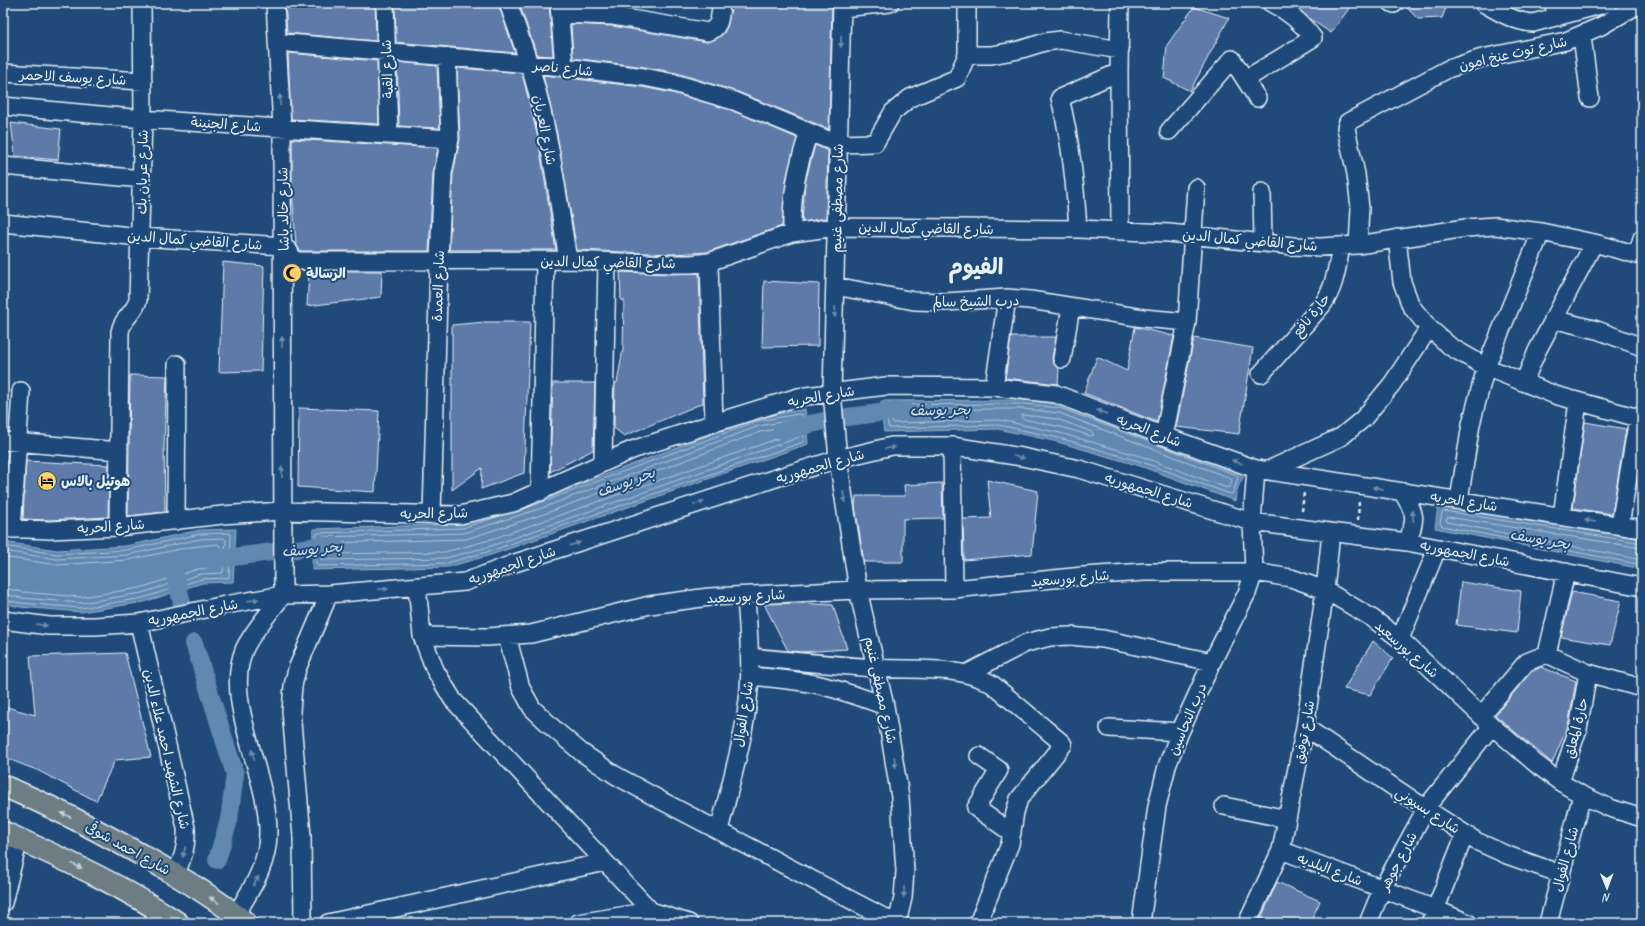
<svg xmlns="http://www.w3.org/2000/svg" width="1645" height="926" viewBox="0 0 1645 926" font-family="Caveat,'Playpen Sans Arabic',sans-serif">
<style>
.water{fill:#6188b0;stroke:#97b2cd}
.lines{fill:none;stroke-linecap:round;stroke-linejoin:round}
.shore{stroke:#b2c7db;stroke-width:1}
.canal{stroke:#6188b0;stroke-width:18}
.building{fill:#5d7aa8;stroke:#e8f1f8}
.minor-casing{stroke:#e8f1f8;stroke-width:20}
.major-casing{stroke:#e8f1f8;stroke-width:24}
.path{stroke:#e8f1f8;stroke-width:2.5;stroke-dasharray:4 3;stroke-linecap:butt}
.minor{stroke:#1f4a7a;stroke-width:17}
.major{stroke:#6c7e84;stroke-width:21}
.oneway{fill:#6f8dac}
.oneway2{fill:#c3ced5}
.labels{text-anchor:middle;stroke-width:4;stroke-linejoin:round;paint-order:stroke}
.street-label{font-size:14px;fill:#e8f1f8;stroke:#1f4a7a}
.poi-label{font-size:14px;font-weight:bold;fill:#e8f1f8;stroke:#1f4a7a;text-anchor:start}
.water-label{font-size:15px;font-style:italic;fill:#d4e1ed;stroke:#1f4a7a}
.town-label{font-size:22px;font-weight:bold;fill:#e8f1f8;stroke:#1f4a7a}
</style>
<rect width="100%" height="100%" fill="#1f4a7a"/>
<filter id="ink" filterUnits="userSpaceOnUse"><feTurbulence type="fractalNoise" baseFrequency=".025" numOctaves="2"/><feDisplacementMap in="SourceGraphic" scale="8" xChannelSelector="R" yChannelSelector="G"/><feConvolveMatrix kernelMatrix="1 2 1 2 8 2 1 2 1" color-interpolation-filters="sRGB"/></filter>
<g filter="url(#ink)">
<path class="water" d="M1024,400L1061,404L1245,474L1238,487L1235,501L1140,466L1058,442L998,429L884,432L881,412V401Z
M805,409L808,444L491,555L448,567L312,570L313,529L462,524L539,500L756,417Z
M1438,506L1642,539V569L1435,528Z
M236,529L233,582L202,583L144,602L81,612L20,607L3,603V542L57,550L126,546L200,530Z"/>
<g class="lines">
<path class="shore" d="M1024,404L1060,408L1237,475L1238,478L1233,493L1230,494L1142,462L1059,438L999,425L889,428L885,412V406L887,405Z
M1024,409L1059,413L1230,478L1232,481L1229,487L1227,488L1143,457L1060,433L1000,420L893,423L892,422L890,412L892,410Z
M1023,415L1057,419L1092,432L1094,435L1091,436L1061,427L1023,419L1021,417Z
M795,420L797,422L799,437L797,438L488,547L446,558L323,560L321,559V539L323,537L464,533L542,508L759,426Z
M790,427L792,429L791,434L486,541L445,552L329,554L327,553V545L329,543L466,539L544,514L760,432Z
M506,514L462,528L318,533L316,534V564L318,566L447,563L490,551L803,442L804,440L802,415L799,414L757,421L524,509
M1642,543L1444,511L1442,513L1440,523L1442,526L1642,565
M3,546L57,554L127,550L200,534L230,533L231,535L229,577L228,578L201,579L143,598L81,608L21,603L3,600
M1642,548L1448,517L1446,519L1447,522L1642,560
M3,551L57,559L127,555L200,539L224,538L226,540L223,573L200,574L142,593L81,603L22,598L3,594
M3,557L58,565L128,560L190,547L218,544L220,546L218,567L198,569L140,588L81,597L22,592L3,588"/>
<path class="canal" d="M783,431C822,420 864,413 905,411
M210,560L320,546H335
M173,566L183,608
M194,643L235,774L229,820L217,860"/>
</g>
<path class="building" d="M285,3H375L376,41L287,33Z
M395,3H498L515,53L396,42Z
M519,3H549L553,56L537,55Z
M569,3H599L612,6L569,4Z
M739,3H832L829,129L738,92L677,73L645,67L573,58L571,24L612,26L707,42L716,39L724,33L728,24L730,12Z
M1291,3H1353L1331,33L1310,19Z
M1404,3H1448L1442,18L1418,19L1404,5Z
M1194,7L1229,18L1190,91L1164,78L1167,45Z
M288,53L377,61L379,124L291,119Z
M397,62L437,66L440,128L399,126Z
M457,68L522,73L538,138L556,250H449L453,174L460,139Z
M543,75L642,87L672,93L731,110L797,138L786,180L782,226L707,252L671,254L577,250L557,134Z
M11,123L61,129L58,160L15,156Z
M292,139L438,148L433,173L429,251H300L296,244L292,190Z
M815,145L828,151L826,218L802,222L805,183Z
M223,262L264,266L261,371L219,372Z
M309,271H382L381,297L307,306Z
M620,272L671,274L699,273L703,403L624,436L614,428L615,383H617L623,349L624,300H621Z
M764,281L819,284L818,346L762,347Z
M485,322H530L524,473L481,489L482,468L452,490V325Z
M1135,327L1174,336L1157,422L1084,393L1097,357L1127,371Z
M1011,337H1056L1052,358L1053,363L1059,368L1058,384L1005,378Z
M1194,338L1253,348L1239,434L1176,427Z
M130,375L167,376L164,446L165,512L128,516Z
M553,383H595L593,450L550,472Z
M299,408L379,411L375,492L298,487Z
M1585,422L1626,429L1612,514L1573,508Z
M26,461L109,465L108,517L50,520L23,519Z
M987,480L1038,491L1032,554L964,560L963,519L991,518Z
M942,483L943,518L903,519V562H864L855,506L856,496H905L904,485Z
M1461,582L1521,591L1517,633L1456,625Z
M1572,592L1621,601L1610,645L1561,637Z
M797,603L833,605L847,649L801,652L788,651L764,604Z
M1373,641L1393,658L1370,695L1344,689Z
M125,653L151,757L115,760L96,801L39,771L3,757V706L35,715L30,656Z
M1541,667L1576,681L1568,726L1552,763L1495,715L1531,672Z
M1277,882L1320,901L1310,923H1259Z"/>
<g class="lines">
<defs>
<path id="minor" d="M385,3L389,135
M508,3C519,33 530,64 538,95C552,149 559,205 568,260
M842,3L832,392L838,459L858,590L885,706L900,797L905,871L903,898L897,923
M1392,3L1394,4
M1483,3C1499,12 1515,22 1533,23L1608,3
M1553,3L1558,17
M559,4L564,67
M842,8L890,3
M560,14L613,16L708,32C721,28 720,15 721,3
M1582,36L1590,98
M277,42L564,67L644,77L674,83L734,101L838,144L875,143L893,112L910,98L957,78L967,55V3
M967,55H991L1019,50L1045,42L1061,40L1120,50
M1119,72L1120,231
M3,73L143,81
M1246,79L1313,38C1302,23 1288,11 1271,3
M3,106L143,119L450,139
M1169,131L1232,59L1257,98
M3,166L142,179
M1262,192L1263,242
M3,223L140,237L283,246L289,251L293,259L298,261L568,260L671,264H691L709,262L792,233L836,227L1078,229L1169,233L1293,246L1320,247L1358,245L1466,228L1495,226L1541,232L1594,243L1642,256
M1078,229C1075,184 1071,142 1060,98L1119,72L1120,3
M792,233C791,196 797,167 809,132
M1397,238L1402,282L1411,306L1429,328L1451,347L1486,367L1555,395L1642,419
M1358,245L1360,208L1356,174L1346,128L1348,122L1448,69L1482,58L1566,41L1601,26L1641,3
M1637,255L1642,238
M709,262L714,423
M835,286L914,301L945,302L1007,298L1030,300L1143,318L1187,322
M1553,319L1597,330L1642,347
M1062,359L1071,307
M1261,374L1323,304C1335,287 1337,267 1341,247
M1524,382L1537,351L1594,243
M994,387L1007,298
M1164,436L1187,322L1196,188
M3,441L119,451
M952,446L954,589
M603,462L607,262
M1268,470L1341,437L1363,419L1392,384L1429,328
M540,492L545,260
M1402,492C1416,513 1417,519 1407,542
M1459,500L1471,424L1486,367L1541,232
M432,515L439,260L443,173L450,139L447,57
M1562,516L1578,402
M176,521L177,364
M1620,525L1638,418
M118,527L120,332C122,318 135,313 138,300L143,119L142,3
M3,528L50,530L118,527L222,515L281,511L460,515L513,503L632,450L714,423L798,397L886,386L994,387L1056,394L1164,436L1256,469L1642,529
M12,529L21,391
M417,586L422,636L435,670L453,700L651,911L659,923
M3,620L49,626H95L139,623L225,605L283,595L329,594L465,582L515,563L776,478L838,459L892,446H952L1022,457L1079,469L1252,522L1407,542L1642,587
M139,623L186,828C187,846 183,859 175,874
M422,636L487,637L531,634L650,605L709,597L858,590L954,589L1083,576L1145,572H1254L1291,578L1325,590L1372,618L1400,639L1492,726L1535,763L1560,782L1582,795L1610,808L1642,818
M507,636L521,688L532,708L554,729L581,752L615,775L662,801L895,923
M1400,639L1437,549
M1547,654L1566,572
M750,657C792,661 834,665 875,668C915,671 956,664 992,684L1062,743L1063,745L1019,799L1015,812L1010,844L978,923
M968,673L1026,643L1050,637L1070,636L1103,639L1212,662
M750,676C773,678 797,680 820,685C843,691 864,698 885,706
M1481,716L1524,665L1527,662L1547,654L1588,673L1642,688
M1305,727L1426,809L1476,841L1507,855L1561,874
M1109,728L1180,732
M979,756L999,770L976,808L1012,833
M1560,782L1578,729L1588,673
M1224,806L1287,819
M719,831C729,788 743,744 748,700C752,665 748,630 746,596
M1281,850L1435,909L1468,923
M3,903L19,839
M236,915C249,892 263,873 267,846C276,785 221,707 244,650C251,633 271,611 283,595L282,128L275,3
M153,923L160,910
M303,923L302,836L291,711L293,686L297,669L329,594
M328,923L605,862
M578,923L651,911L689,923
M1141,923L1157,806L1167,766L1180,732L1212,662L1247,593L1254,572L1252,522L1256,469
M1247,923L1281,850L1305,727L1325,590L1331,533
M1368,923L1382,889L1428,805L1492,726
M1430,923L1465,834
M1548,923L1582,795"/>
<path id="major" d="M3,786C53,806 100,832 147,858C181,878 216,898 246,923
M3,832C63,859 124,886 178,923"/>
</defs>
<use href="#minor" class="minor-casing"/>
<use href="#major" class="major-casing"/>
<path class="path" d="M1302,511L1304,492
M1358,520L1359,501"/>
<use href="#minor" class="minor"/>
<use href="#major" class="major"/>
</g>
<defs><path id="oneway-solid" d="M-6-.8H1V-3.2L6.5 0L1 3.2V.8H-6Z"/></defs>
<g class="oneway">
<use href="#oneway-solid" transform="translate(841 42) rotate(92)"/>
<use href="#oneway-solid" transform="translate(280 100) rotate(-93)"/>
<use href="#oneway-solid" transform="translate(835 312) rotate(92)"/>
<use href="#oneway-solid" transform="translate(282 342) rotate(-90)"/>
<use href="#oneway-solid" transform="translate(1102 412) rotate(-159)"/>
<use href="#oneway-solid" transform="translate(890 448) rotate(-9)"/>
<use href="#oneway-solid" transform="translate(1019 457) rotate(10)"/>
<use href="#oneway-solid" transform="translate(1237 462) rotate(-160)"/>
<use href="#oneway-solid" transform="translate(282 472) rotate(-90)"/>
<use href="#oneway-solid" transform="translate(1378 488) rotate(-171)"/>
<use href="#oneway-solid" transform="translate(844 497) rotate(82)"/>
<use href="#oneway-solid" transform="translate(699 503) rotate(-18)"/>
<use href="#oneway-solid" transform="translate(1413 516) rotate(-96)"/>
<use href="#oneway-solid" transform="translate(1590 521) rotate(-171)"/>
<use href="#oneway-solid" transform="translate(575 544) rotate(-18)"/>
<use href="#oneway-solid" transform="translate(383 589) rotate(-5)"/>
<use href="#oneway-solid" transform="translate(253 600) rotate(-9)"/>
<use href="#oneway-solid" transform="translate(42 625) rotate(7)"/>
<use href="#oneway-solid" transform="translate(253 755) rotate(-104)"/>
<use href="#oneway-solid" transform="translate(895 762) rotate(82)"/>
<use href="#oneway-solid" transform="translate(184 852) rotate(105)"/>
<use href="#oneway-solid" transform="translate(256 881) rotate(-60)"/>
<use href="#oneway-solid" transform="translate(904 892) rotate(93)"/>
</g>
<g class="oneway2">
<use href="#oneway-solid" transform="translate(66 815) rotate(-155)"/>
<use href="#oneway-solid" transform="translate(77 866) rotate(25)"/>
<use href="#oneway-solid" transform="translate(214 900) rotate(-147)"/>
</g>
</g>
<defs>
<symbol id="mosque-disc" viewBox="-11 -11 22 22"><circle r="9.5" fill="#ffd166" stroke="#1f4a7a"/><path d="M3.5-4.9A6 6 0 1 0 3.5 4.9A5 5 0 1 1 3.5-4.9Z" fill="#111"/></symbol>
<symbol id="hotel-disc" viewBox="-11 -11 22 22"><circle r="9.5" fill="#ffd166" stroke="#1f4a7a"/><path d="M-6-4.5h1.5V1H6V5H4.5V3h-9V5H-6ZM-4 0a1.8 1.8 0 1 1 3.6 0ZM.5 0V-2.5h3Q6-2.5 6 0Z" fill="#111"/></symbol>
</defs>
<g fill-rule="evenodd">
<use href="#mosque-disc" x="281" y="262" width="22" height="22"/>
<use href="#hotel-disc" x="36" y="470" width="22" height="22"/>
</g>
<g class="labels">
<g class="street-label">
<text transform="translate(1513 53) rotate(-13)" y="5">شارع توت عنخ امون</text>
<text transform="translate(563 68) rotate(6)" y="5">شارع ناصر</text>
<text transform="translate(387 69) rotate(-92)" y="5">شارع القبة</text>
<text transform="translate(73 77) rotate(3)" y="5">شارع يوسف الاحمر</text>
<text transform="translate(226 124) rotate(4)" y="5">شارع الجنينة</text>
<text transform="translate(545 130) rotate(79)" y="5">شارع العريان</text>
<text transform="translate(142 172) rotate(-89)" y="5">شارع عريان بك</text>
<text transform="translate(837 198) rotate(-89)" y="5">شارع مصطفى غنيم</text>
<text transform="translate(283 209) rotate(-91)" y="5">شارع خالد باشا</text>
<text transform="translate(926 228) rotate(1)" y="5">شارع القاضي كمال الدين</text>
<text transform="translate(195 240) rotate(4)" y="5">شارع القاضي كمال الدين</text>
<text transform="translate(1250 240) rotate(5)" y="5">شارع القاضي كمال الدين</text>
<text transform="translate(608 262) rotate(1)" y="5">شارع القاضي كمال الدين</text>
<text transform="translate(438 286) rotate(-88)" y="5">شارع العمدة</text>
<text transform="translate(976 301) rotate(-1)" y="5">درب الشيخ سالم</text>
<text transform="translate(1311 315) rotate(-51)" y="5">حارة نافع</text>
<text transform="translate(821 396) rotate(-10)" y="5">شارع الحريه</text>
<text transform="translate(1149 430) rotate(21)" y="5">شارع الحريه</text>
<text transform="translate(820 466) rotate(-16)" y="5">شارع الجمهوريه</text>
<text transform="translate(1149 490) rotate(17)" y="5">شارع الجمهوريه</text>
<text transform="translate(1464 501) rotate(9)" y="5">شارع الحريه</text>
<text transform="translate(434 513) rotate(-1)" y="5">شارع الحريه</text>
<text transform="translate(111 526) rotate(-4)" y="5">شارع الحريه</text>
<text transform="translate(1465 553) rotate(11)" y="5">شارع الجمهوريه</text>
<text transform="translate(512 565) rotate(-19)" y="5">شارع الجمهوريه</text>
<text transform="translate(1070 578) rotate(-5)" y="5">شارع بورسعيد</text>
<text transform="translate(746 596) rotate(-3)" y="5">شارع بورسعيد</text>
<text transform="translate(193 612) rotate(-11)" y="5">شارع الجمهوريه</text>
<text transform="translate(1407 649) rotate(41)" y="5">شارع بورسعيد</text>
<text transform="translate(881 690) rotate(78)" y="5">شارع مصطفى غنيم</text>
<text transform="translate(743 714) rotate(-81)" y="5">شارع الفوال</text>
<text transform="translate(1187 719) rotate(-67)" y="5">درب النحاسين</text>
<text transform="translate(1576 728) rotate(-76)" y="5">حارة المعلق</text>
<text transform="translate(1304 732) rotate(-80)" y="5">شارع توفيق</text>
<text transform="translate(167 749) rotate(77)" y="5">شارع الشهيد احمد علاء الدين</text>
<text transform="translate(1428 810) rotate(33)" y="5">شارع بسيوني</text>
<text transform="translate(128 848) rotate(29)" y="5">شارع احمد شوقى</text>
<text transform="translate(1565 859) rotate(-75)" y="5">شارع الفوال</text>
<text transform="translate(1398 861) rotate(-62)" y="5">شارع جوهر</text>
<text transform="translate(1330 869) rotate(21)" y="5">شارع البلديه</text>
</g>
<g class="poi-label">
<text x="306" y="278">الرسالة</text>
<text x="61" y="486">هوتيل بالاس</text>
</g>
<g class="water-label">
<text transform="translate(940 410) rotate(-1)" y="5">بحر يوسف</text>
<text transform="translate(626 482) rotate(-20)" y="5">بحر يوسف</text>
<text transform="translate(1540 539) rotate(10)" y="5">بحر يوسف</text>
<text transform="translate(312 549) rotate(-5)" y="5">بحر يوسف</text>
</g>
<g class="town-label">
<text x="976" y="274">الفيوم</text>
</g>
</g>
<rect width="1645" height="926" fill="none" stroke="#1f4a7a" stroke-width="16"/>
<rect x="8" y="8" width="1629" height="910" fill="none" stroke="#e8f1f8" stroke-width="1.5" filter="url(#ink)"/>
<g transform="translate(1607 888) rotate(179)" stroke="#1f4a7a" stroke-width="3" paint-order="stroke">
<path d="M0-3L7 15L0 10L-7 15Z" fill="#e8f1f8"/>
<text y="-6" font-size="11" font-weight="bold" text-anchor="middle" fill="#e8f1f8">N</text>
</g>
</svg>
